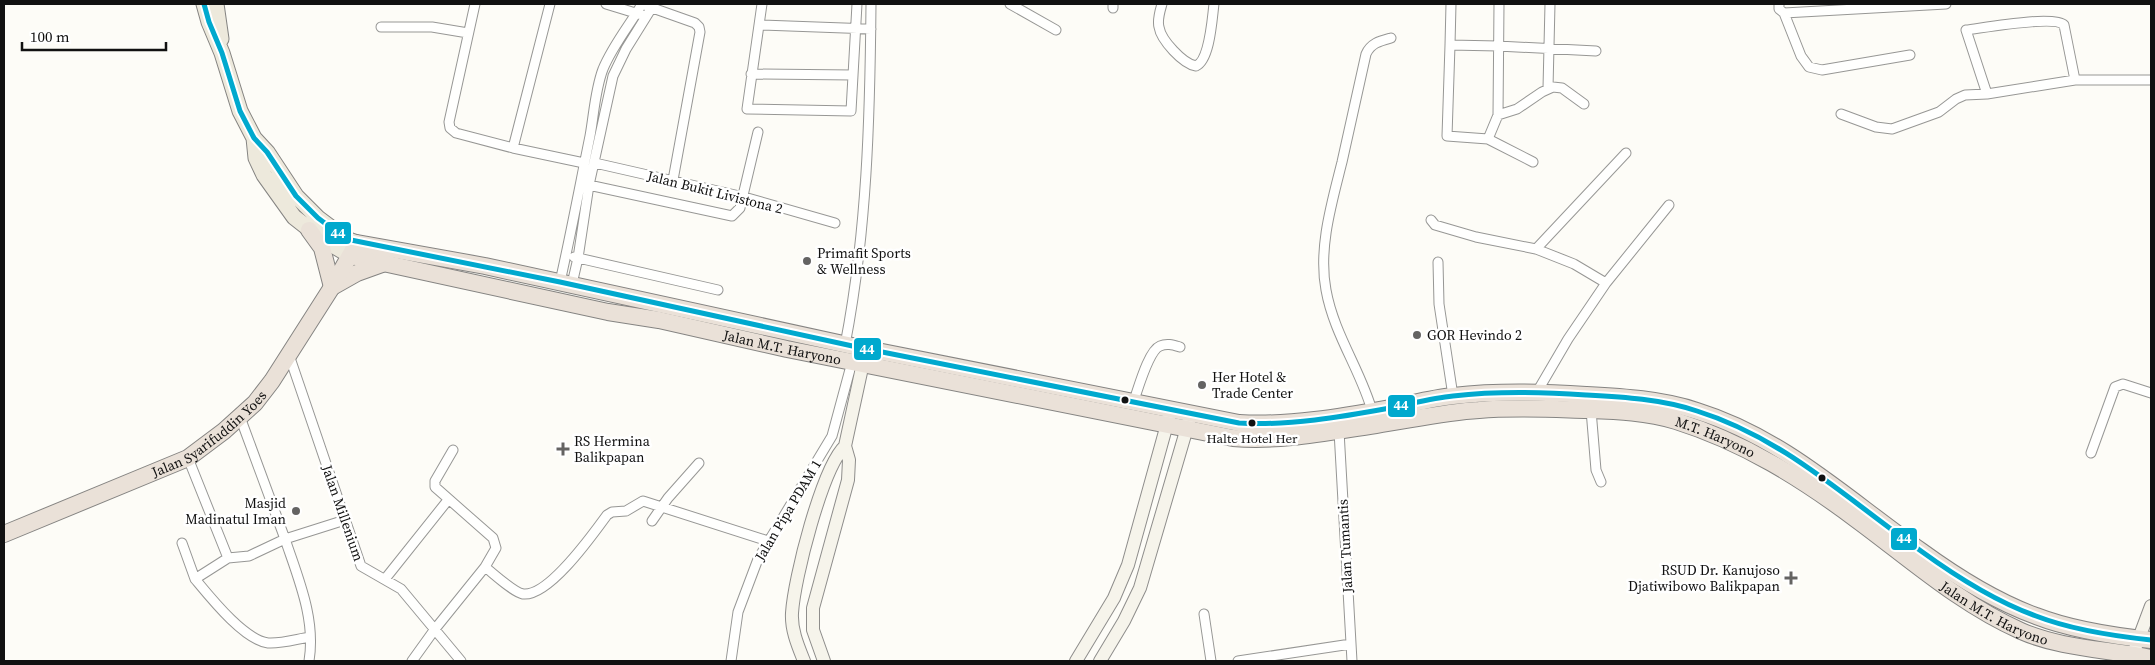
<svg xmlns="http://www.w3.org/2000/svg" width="2155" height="665" viewBox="0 0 2155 665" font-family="'Source Serif 4',serif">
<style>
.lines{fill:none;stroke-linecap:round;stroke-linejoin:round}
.street-casing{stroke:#979795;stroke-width:11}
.secondary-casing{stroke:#8e8d8b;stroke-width:14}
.primary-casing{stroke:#858482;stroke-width:17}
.highway-casing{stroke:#858482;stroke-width:18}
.street{stroke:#fffffe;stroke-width:9}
.secondary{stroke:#f6f4eb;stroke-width:12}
.primary{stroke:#ede9dc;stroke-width:15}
.highway{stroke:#eae1d8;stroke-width:16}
.bus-1-casing{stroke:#fff;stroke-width:9}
.bus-1{stroke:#00a9ce;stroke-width:5}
.poi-dot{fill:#646362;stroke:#fff;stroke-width:2}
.bus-dot{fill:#111;stroke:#fff;stroke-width:2}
.labels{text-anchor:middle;stroke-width:5;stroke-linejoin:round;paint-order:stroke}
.bus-label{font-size:13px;fill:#111;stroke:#fff}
.street-label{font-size:14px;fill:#111;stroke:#fff}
.poi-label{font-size:14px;fill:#111;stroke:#fff;text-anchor:start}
.line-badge{stroke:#fff;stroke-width:2}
.badge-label{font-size:14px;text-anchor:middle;font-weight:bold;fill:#fff}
</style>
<rect width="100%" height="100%" fill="#fdfcf7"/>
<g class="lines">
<defs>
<path id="street" d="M475,4L449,122L450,128L456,133L513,148L584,163
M606,4L642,15
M762,4L747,109L851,111L857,4
M1010,4L1056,30
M1162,4C1160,11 1157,20 1159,27C1161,40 1183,64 1196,66C1210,60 1212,19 1214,4
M1499,4L1498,115L1488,139L1447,136L1450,45L1498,46L1596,51
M1779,4V9L1784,13L1946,4
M647,6L695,23L699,27L700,32L673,180
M1113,8V4
M1784,13L1801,56L1809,67L1822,70L1910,55
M759,25L871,29
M381,27H432L468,33
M1450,45L1451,4
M751,74L853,75
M1548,88L1550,4
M1987,94L1966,30C1983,28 2054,15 2064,25L2075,80
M1841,114L1876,127L1892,129L1939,112L1956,99L1965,95L1987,94L2075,80H2151
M1498,115L1517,109L1542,92L1553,87L1562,88L1584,104
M1488,139L1533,162
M513,148L550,4
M595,163L744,197L835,223
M584,184L732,216L740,208L758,132
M1431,220L1435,225L1476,237L1536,249L1574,264L1606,283
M1536,249L1626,153
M574,257L718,290
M1438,262L1439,304L1453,396
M560,282C571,233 580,185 590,136C594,114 595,90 603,69C613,45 629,26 642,4
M572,284L578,258L589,185L613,76L626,49L654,4
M845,345C867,232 870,118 871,4
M289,355L361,566L401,589L461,661
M1537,392L1568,339L1606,283L1669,205
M1133,403C1138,390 1148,351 1160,346C1167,343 1173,345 1180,347
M1591,410L1596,470L1601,482
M1373,414C1362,372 1334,335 1326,290C1318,248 1332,202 1342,162C1350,126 1358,90 1366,54C1371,43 1380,41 1391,38
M240,417L285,539L345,520
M1339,431L1352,661
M2091,453L2115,387L2123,384L2151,393
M188,458L228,558L195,579C210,597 244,640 268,643C281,644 297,639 310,637
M652,521L668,498L699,463
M182,543L195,579
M228,558L249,556L285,539C298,578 316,619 309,661
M485,567C494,574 513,592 523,594C549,597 593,534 607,515L612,512L626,511L643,501L768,541
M385,579L448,500
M1204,614L1211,661
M412,661L435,629L485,567L496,548L493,538L435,487V481L453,450
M731,661L738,612L758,559L832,436L852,362
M1238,661L1351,644"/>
<path id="secondary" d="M2133,654L2151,606
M804,661C798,646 791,630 792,613C794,579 822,468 845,446
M824,661L813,630V608L848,480L849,460L845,446L863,363
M1076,661L1114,598L1128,565L1169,417
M1100,661L1124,621L1140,588L1189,421"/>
<path id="primary" d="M204,4L209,22L222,53L240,111L254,138L267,152L296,196L318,218L346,239L357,243
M216,4L221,39
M254,138L256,158L264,175L294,217L322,239L351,256"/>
<g id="highway">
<path d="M309,230L322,248L332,287"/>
<path id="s1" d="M351,256L608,312L659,320L787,349L1233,438C1282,442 1328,432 1376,425C1410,420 1444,412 1479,410C1515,407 1551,409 1588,410C1617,411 1647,412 1676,421C1743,442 1801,478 1857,520C1910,559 1960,604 2021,631C2062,649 2108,649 2151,658"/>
<path d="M334,286L357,273L382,264"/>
<path id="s2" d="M4,534L188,458L224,431L255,403L272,381L332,287L357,243L485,266L857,347L1239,423C1289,426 1341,417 1390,408C1411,404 1432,398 1453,396C1497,391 1542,392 1586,395C1623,397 1661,399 1697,411C1784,438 1848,500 1921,551C1954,575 1997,602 2036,616C2072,630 2113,636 2151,640"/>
</g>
</defs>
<use href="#street" class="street-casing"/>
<use href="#secondary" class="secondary-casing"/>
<use href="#primary" class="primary-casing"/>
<use href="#highway" class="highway-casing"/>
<use href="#street" class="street"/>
<use href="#secondary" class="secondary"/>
<use href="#primary" class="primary"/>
<use href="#highway" class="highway"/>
<defs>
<path id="bus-1" d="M204,4L209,22L222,53L240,111L254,138L267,152L296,196L318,218L346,239L560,282L857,347L1239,423C1289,426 1341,417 1390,408C1411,404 1432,398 1453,396C1497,391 1542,392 1586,395C1623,397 1661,399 1697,411C1784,438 1848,500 1921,551C1954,575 1997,602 2036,616C2072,630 2113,636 2151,640"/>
</defs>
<use href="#bus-1" class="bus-1-casing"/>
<use href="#bus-1" class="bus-1"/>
</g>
<g class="poi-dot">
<circle cx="807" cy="261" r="5"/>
<circle cx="1417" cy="335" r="5"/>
<circle cx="1202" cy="385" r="5"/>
<path d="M560.5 441.5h5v5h5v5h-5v5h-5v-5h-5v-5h5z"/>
<circle cx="296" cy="511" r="5"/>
<path d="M1788.5 570.5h5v5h5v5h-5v5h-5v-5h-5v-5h5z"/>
</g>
<g class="bus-dot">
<circle cx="1125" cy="400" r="4.5"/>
<circle cx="1252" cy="423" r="4.5"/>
<circle cx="1822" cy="478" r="4.5"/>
</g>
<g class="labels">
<g class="bus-label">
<text x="1252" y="443">Halte Hotel Her</text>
</g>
<g class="street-label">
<text transform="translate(715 192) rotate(14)" y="5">Jalan Bukit Livistona 2</text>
<text dy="5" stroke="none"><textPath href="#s1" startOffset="441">Jalan M.T. Haryono</textPath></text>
<text dy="5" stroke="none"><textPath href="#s2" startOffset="230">Jalan Syarifuddin Yoes</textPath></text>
<text dy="5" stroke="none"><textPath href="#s1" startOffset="1389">M.T. Haryono</textPath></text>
<text transform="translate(788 510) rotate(-59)" y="5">Jalan Pipa PDAM 1</text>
<text transform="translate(343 513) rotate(71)" y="5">Jalan Millenium</text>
<text transform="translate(1345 546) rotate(-93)" y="5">Jalan Tumantis</text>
<text dy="5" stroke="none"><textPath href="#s1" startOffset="1721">Jalan M.T. Haryono</textPath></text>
</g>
<g class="poi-label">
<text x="817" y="258">Primafit Sports<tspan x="817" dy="16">&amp; Wellness</tspan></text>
<text x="1427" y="340">GOR Hevindo 2</text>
<text x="1212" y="382">Her Hotel &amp;<tspan x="1212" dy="16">Trade Center</tspan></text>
<text x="574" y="446">RS Hermina<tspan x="574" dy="16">Balikpapan</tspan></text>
<text x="286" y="508" text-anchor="end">Masjid<tspan x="286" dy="16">Madinatul Iman</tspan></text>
<text x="1780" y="575" text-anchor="end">RSUD Dr. Kanujoso<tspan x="1780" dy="16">Djatiwibowo Balikpapan</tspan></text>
</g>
</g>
<g class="line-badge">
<rect x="324" y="221" width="28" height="24" rx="5" fill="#00a9ce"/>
<rect x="853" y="337" width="29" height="24" rx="5" fill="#00a9ce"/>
<rect x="1387" y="394" width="29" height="24" rx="5" fill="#00a9ce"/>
<rect x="1890" y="527" width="28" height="24" rx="5" fill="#00a9ce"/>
</g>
<g class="badge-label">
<text x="338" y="238">44</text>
<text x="867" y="354">44</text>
<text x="1401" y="410">44</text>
<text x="1904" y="543">44</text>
</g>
<rect width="2155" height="665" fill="none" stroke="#111111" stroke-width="10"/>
<path d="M22 42v8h144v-8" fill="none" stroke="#111111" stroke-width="2.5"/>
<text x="30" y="42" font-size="15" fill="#111111" stroke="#ffffff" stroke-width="4" paint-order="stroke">100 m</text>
</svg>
